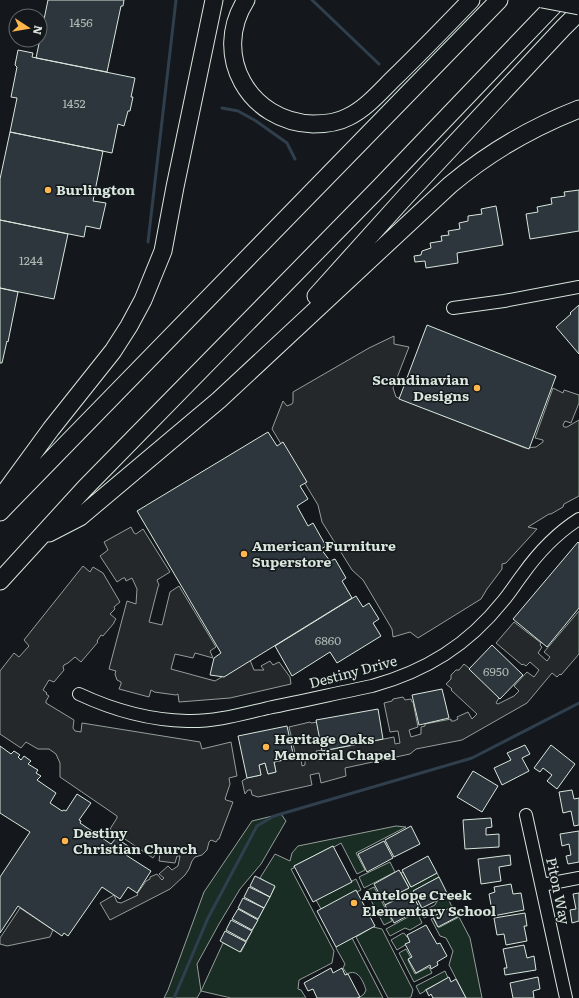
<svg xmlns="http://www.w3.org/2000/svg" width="579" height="998" viewBox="0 0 579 998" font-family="Literata,serif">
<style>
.green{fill:#1a2d24;stroke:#939e99}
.parking{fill:#24282b;stroke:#939e99}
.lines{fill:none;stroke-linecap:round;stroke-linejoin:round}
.stream{stroke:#2f3f4d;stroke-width:3}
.building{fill:#2c363c;stroke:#d8e6dc}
.minor-casing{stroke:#d8e6dc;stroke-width:14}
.highway-casing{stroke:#d8e6dc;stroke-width:19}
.minor{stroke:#14181c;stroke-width:12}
.highway{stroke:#14181c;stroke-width:17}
.major-bridge-casing{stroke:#d8e6dc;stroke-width:17;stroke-linecap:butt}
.major-bridge{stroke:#14181c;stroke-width:15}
.poi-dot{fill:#ffb74d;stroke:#14181c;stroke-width:1.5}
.labels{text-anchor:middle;stroke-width:3;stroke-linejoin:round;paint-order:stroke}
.number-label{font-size:12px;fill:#adbab4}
.poi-label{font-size:14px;font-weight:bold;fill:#d8e6dc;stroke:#14181c;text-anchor:start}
.street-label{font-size:14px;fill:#d8e6dc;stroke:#14181c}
</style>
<rect width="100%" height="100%" fill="#14181c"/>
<path class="green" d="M281,814L286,821L261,864L240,889L219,924L197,964L201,991L223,943L241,952L275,887L260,878L275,854L290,861L292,853L298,846L396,826L406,827L356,853L365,870L357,874L341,843L334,847L333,846L294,866V868L291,869L334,951L332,963L299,980L298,989L301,990L306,998H231L201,991L197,998H164L168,990L204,892L252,821Z
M390,862L395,872L364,888L359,877Z
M403,872L411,887L437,873L439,877L413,891L421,906L419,907L411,892L385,905L383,901L409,888L401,873Z
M356,879L361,890L321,909L316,900Z
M374,887L392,921L384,925L366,891Z
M447,896L452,907L436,915H435L433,914L424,918L421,912L435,905L437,901Z
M417,912L422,923L410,930L405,928L390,936L386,929Z
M459,917L470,938L482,998H466L449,965L453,951L446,938L440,936L431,919L433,918L438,927H440Z
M373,927L382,929L413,990L411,997L409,998H388L356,937Z
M403,933L405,934L407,937H408L410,942L397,950L391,940Z
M352,938L383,998H359L364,994L366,990C363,981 358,968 347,974L343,968L345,964L336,948L337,946Z
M406,949L411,958L408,960L415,974L429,967L432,973L414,982L399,953Z
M445,971L448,978L427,989L425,990V991L420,994L416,986Z"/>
<path class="parking" d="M394,336V344L409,347L393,388L396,397L525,448L536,447L543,442V440L535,438L553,388L563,393L564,390L579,395V403L571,423L565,421L563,425L564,427H567L579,420V496L564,504L563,507L551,514H549L528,527L537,529L506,563L502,564V569L487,589L481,599L418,638L410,632L393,637L392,629L363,580L352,570L322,522L318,505L272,429L283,401L287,406L292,404L293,402V392L369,348Z
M131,527L134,533L136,534L143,529L170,572L157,580L159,585L158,587L149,622L162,625L170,592L179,586L216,647L210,651L213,658L195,653L193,658L175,654L171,669L215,681L250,660L254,670H264L261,666L270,661L273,665L279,662L290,677L291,684L230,698L179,702L178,694L176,695L154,692L153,691L151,690L149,697L119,689L121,684V682L117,680L115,674L116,671L109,669L127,601L136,604L137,589L132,578L126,581L125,578H123L117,582L100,556L108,550L104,542Z
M83,566L90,572L93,567L103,573L120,602L114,607L115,609L110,614L116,619L114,622V623L103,636L101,635L97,641L98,642L81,662L75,657L68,663L64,665L63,667L64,670L54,682L49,680L43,690L47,693L46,694L49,696L46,701V703L74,720L73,728L75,731L81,732L82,723L200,742L202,749L231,742L237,776L229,778L230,784L225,799L226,800L233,802L219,839H218L216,842L211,840L209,842L207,850L202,855L195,857L192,861L189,869L185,875L170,889L110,920L100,903L114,895L117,902L121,903L138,895L137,894L146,881L150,879V877L157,874L162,880L164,878L159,874L168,866L172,870L178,866L180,856H177L175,863L159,861L160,853L159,852H157L153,858L110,829L117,818V816L60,777V763L56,754L49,749H38L26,742L21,748L0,734V671L14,653L19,657L29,646L24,640Z
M579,611V654L561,675L560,674L557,677L552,673L527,703L462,740L416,749L410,754L345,768L346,776L321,783L319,773L310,775L312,785L258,797L252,795L251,790H248L245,794L242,781L247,778L261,775L259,765L265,763L268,774L276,772L274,762L294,758L297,759V761L301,759L302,766L305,765V757L303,755L296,757L289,727L310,722L311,723L318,722L323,750L316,751L318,761L322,760L320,754L324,753V751L394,737L395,744L400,743L398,731H397L390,732L384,703L392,701L393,699L403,697L405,700L411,699L412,702H413L418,727L409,730L411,737L421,734V727L425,726V724L451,719V721H454L458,719L457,717L468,712L472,719L477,714L451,690L452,689L446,684L451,679V675L456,670H459L464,664L499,693L500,696L496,703L498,704L514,696L519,691L514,686L527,672L534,677L539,670L530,662L526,666L523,664L522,665L496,643L514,622L541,643L540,645L542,647L538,653L547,661L550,657L544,652Z
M20,908L53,930L50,937L7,946L0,944V938Z"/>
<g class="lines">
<path class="stream" d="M312,0L379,64
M222,108L238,111L256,121L287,143L295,159
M148,242L176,0
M174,998L208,918L257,826L274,816L472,758L579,703"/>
</g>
<path class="building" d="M48,0H124L123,6H121L107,72L36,58Z
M18,50L33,53L32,57L135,78L131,97H133L130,111H128L124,126L118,124L112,153L10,132L17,98L11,97L17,67L15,65Z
M10,132L103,151L93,201L106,203L100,229L86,226L84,237L0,220V179Z
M579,190V231L530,239L526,214L538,212L537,207L552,204L551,198L565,196L564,192Z
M496,206L503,245L457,253L458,263L426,268L425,261L415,262L414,256L421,255L422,251L431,248L430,243L442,241L441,236L449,235L448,231L460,229L459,223L468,221V216L482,214L481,209Z
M0,220L68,234L54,299L0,288Z
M0,288L18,292L8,342L7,341L2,363H0Z
M579,305V354L556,327L571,314L570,313Z
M427,325L556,376L529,449L399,399Z
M268,432L277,446L283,442L307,482L300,486L308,499L297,506L308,526L313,523L326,546L321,549L330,561L335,559L346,578L342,581L352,598L224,677L210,675L214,658L221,653L137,511Z
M578,542L579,543V608L547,647L513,619Z
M356,596L363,607L369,603L379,619L373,623L381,636L337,663L330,652L292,676L275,646Z
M492,645L523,675L500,699L469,669Z
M442,689L449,718L419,725L412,695Z
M378,709L383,739L322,751L316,720Z
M287,726L294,758L274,762L276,772L268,774L265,763L259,765L261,775L247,778L238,736Z
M525,745L530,754L522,758L529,771L502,785L494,768L511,760L507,753Z
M551,745L575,764L557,789L547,781L552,775L543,768L540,772L534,768Z
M0,746L11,754L14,751L20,755L18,757L21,760L24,756L31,761L28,764L38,770L36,773L41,776L37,780L56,793L50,803L62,811L64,810L66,811L77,794L91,803L79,820L81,821L80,823L111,844L116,838L131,848L126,855L151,871L137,893L128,887L120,899L102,887L68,936L64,933L62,936L18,906L0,933V877L30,832L0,813Z
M473,771L498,786L482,812L457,797Z
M572,790L574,799L579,798V825L574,826L571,811L563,813L559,792Z
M491,818L492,827L486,828V835L499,834V847L465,849L463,820Z
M411,826L420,844L394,857L385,840Z
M579,831V862L568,864L566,856L571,855L569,844L562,846L560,834Z
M384,841L393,858L367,872L358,854Z
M333,846L352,882L313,902L294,866Z
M510,855L511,865L499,867L501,881L481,884L478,859Z
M428,856L437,873L411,887L402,870Z
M399,870L409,888L383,901L374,884Z
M255,876L275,886L270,897L250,886Z
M439,877L448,895L422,908L413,891Z
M511,884L513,894L521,893L524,910L493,916L489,894L495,892L494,887Z
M249,887L270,897L264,908L244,897Z
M356,890L375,926L336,947L317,911Z
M411,892L420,909L394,923L385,905Z
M579,893V921L572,923L570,910L576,909L573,894Z
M243,898L264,908L258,919L238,908Z
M453,906L459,916L438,927L433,917Z
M238,909L258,920L252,930L232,919Z
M525,913L527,926H524L527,941L506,945L504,934L497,935L494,918Z
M231,920L252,931L246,941L226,930Z
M426,925L437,944L440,943L447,956L437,962L438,965L431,969L430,965L416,973L408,959L412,957L405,944L410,942L407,935Z
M225,931L246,942L240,952L220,941Z
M524,945L527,958L534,956L536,970L505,975L504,968H507L503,949Z
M331,968L333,973L342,968L345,975L348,974L360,997L357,998H317L313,989L308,991L304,983Z
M449,977L451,982L456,979L466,998H433L431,994L429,996L426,990Z
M538,977L540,989L533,991L534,998H513L510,983Z"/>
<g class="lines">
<defs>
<path id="minor" d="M453,308L504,301L579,287
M79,694C113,710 149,720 187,721C214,722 242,714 268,708C303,701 338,693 372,686C426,671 468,645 503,601C510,593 516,583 523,574C538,553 557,533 579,519
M526,815L566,998
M542,885L579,878"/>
<path id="highway" d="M246,0C211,55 249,122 313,124C325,124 337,123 348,117C365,109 379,93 392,80C419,54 445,27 471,0
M316,296L405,197L563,28L579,12
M0,499L51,429L113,351L129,326L143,300L163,251L175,187L214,0
M0,512L499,0
M49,533L80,517L219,400L450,185C488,153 533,127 579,109
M0,581L85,488L380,187L559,0"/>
</defs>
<use href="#minor" class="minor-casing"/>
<use href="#highway" class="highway-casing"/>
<use href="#minor" class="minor"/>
<use href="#highway" class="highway"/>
<defs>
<path id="major-bridge" d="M542,0L579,7"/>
</defs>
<use href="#major-bridge" class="major-bridge-casing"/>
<use href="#major-bridge" class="major-bridge"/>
</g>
<g class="poi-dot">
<circle cx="48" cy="190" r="4"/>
<circle cx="477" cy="388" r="4"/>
<circle cx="244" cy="554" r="4"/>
<circle cx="266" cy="747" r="4"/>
<circle cx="65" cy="841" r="4"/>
<circle cx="354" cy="903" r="4"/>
</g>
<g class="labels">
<g class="number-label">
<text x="81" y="27">1456</text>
<text x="74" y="108">1452</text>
<text x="31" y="265">1244</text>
<text x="328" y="645">6860</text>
<text x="496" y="676">6950</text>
</g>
<g class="poi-label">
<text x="56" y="195">Burlington</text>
<text x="469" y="385" text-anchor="end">Scandinavian<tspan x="469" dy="16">Designs</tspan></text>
<text x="252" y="551">American Furniture<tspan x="252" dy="16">Superstore</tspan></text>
<text x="274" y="744">Heritage Oaks<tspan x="274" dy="16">Memorial Chapel</tspan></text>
<text x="73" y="838">Destiny<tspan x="73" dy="16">Christian Church</tspan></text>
<text x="362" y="900">Antelope Creek<tspan x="362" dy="16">Elementary School</tspan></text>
</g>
<g class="street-label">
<text transform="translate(353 672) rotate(-15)" y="5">Destiny Drive</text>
<text transform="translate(558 891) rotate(78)" y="5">Piton Way</text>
</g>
</g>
<g transform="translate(28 28) rotate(102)"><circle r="19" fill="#14181c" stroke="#626a69"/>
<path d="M0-3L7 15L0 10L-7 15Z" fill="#ffb74d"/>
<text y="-6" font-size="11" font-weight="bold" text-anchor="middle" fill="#d8e6dc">N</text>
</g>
</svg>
